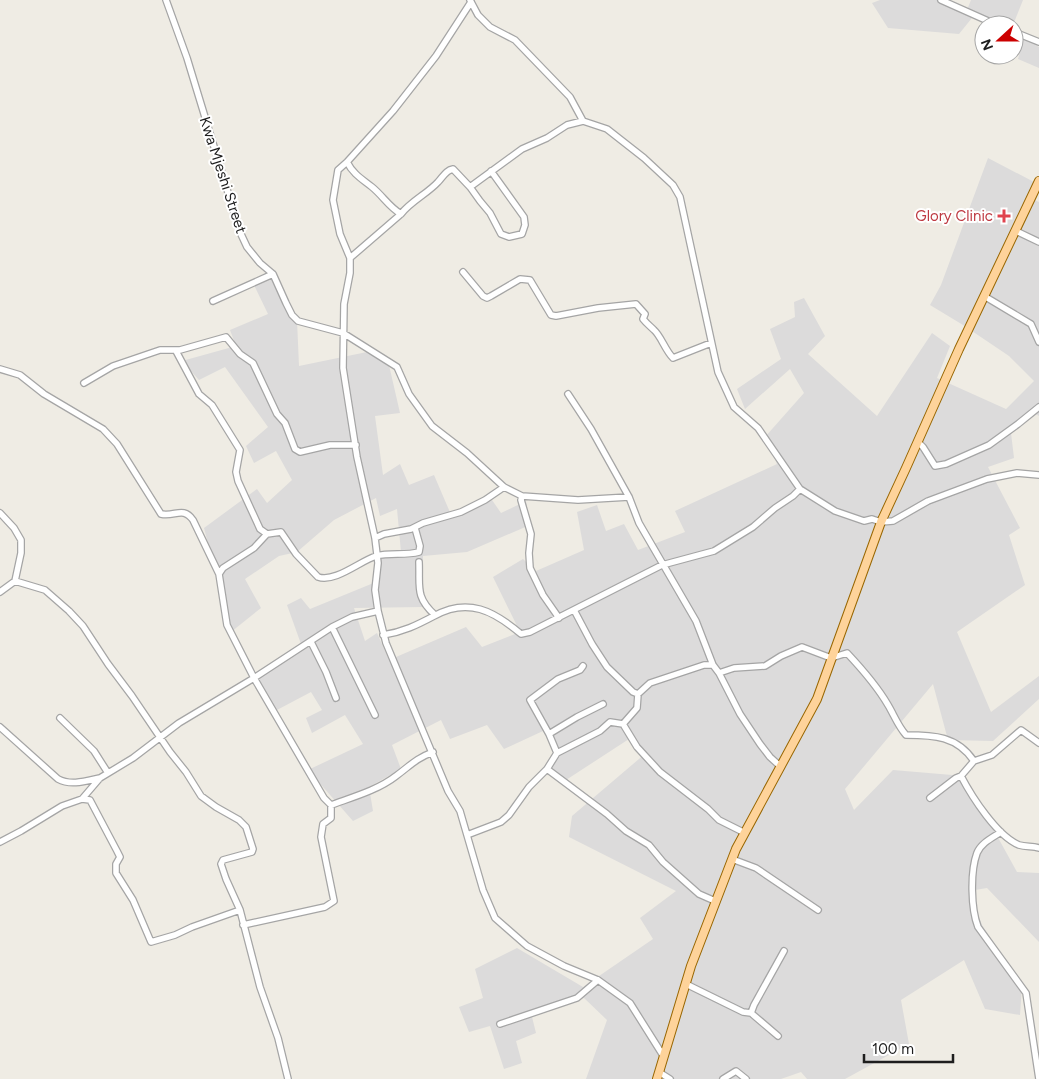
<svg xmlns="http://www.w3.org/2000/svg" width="1039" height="1079" viewBox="0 0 1039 1079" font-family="Figtree,sans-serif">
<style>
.residential{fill:#dcdbdb}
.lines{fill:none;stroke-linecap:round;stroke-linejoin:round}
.minor-casing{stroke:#a5a5a5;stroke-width:8}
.major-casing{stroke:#986600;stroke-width:10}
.minor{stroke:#fff;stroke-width:5.5}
.major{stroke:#fed39a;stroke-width:8}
.health-dot{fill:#e0444e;stroke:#fff;stroke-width:2}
.labels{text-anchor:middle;stroke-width:4;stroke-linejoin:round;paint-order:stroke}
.street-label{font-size:15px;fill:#1e1e1e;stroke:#fff}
.health-label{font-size:15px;fill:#be3a42;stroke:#fff;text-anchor:end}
</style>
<rect width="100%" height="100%" fill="#efece4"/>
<path class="residential" d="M880,0H945L967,10L971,0H1023L1013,25H999L976,13L959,34L888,28L872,3Z
M1024,37L1039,47V68L1018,59Z
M988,158L1034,182L1027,197L1039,202V416L1034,413L1011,433L1014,458L988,467L1020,528L1009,535L1025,585L957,632L991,712L1039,676V699L993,741L948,740L933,684L845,789L854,810L893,770L964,776L1017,872L1039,873V942L987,888L969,891L982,925L1022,986L1020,1015L985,1009L964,960L901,1000L909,1044L845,1079H807L801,1072L781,1079H586L607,1020L584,998L531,1013L536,1033L516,1041L522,1063L504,1069L490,1026L469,1032L459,1007L483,998L475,969L517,948L583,987L653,939L640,918L676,891L569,837L572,816L646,753L629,739L566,780L549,770L555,752L543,731L504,749L487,725L450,739L441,720L392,745L401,769L369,787L373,811L353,821L308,770L363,744L345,715L312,733L306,718L322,710L311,692L275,711L253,676L301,644L287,605L301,598L310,609L376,582L377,557L401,552L397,509L380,516L376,498L334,520L297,552L279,556L245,579L261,608L231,632L204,528L257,489L267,503L292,480L276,451L254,463L246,446L268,427L225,367L199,380L182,361L236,346L230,330L268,314L253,283L274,272L297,320L299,366L367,352L389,365L400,413L375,416L383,475L400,464L409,485L434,475L452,517L492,500L501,513L526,501L530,525L467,552L423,556V607L354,608L365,641L377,633L389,660L466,627L482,647L520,632L493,577L523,559L536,571L584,550L577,512L597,505L606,531L624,524L638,550L685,532L675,511L777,464L765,437L804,393L790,369L745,409L737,389L781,359L770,329L795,317L794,302L804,298L825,336L808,354L877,416L932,333L950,346L937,378L1006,409L1034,381L1009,356L963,325L930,305L941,285Z"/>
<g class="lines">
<defs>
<path id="minor" d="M166,0L187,58L240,232L247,247L260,263L273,274L286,303L292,315L298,321L343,333L397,367L409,394L432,426L467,453L504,487L522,496L521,500L531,534L529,553L530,568L543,595L559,618
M470,0L478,15L490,27L515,40L570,97L583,121
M941,0L997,25
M471,2L436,56L393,111L347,162L338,170L333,200L340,234L350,258V273L344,304L343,368L357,457L375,538L378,563L375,590L378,611L386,643L448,791L460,811L483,890L495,918L527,946L564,966L598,980L630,1003L664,1057
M1014,32L1039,42
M347,162C353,174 362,179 372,187C383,196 389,207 401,214C411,201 427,194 438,182C443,177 446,170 453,169L470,187L522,149L547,138L567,125L583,121L607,129L644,158L673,185L680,197L718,372L734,407L758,428L800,489L835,511L864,521L872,519L881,522L893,521L928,501L987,479L1017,473L1039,475
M470,187L480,201L490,213L501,234L509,237L522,234L525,225L524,217L491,171
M1016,231L1039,242
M350,258L401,214
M463,272L483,296L487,298L491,296L520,279L530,280L551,315L556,316L598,308L636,304L645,314L643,319C647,324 650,326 654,330C661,336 665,350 673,358L711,343
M984,296L1031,324L1039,342
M213,301L273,274
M176,351L199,394L212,405L240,450L236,472L238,481L260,529L267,534L281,532L296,554L318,577C335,583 360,561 376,556C390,552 405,556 419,552L420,546L415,528
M0,369L20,375L44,394L103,429L117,444L161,514C175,517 183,506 193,520L219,574
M84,383L113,366L160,350H180L226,337L240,354L253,363L277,414L285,423L295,449L300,452L330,445H356
M568,394L591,429L629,497L639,523L696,621L713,665L719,673L740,714L760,744L770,757L781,767
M918,442L923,447L935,466L946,464L989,445L1018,424L1039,407
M522,496L578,500L629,497
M0,513L14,528L21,540V553L15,581L0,592
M375,538L384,534L411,529L423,523L461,512L485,500L504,487
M419,562C420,587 415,597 435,615
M15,581L45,590L69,611L83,626L108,664L132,696L170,752L186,772L201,796L216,807L239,820L246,827L253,849L252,852L223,860L221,864L226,879L240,910L260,987L278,1038L288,1079
M574,610L592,644L607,667L633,692L638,694L650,683L704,665H713
M332,627L375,715
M383,635C403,632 417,625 434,616C468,597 494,611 521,634L530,632L662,565L714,551L753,527L775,508L793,496L800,489
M311,642L326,672L336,698
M719,673L734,668L765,666L781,656L802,647L831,658L847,653C862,669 877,686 888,705C894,715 898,726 906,735C934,735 957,736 974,761L992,755L1021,730L1039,743
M638,694L637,708L623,724L637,747L660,772L708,809L719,820L743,832
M60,718L94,751L108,773
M0,727L58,779C71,786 86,781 100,778
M549,734L530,700L558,679L580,670L583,666
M557,753L600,731L610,722L623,724
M974,761L961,776C972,797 997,836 1019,845C1026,847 1033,846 1039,848
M547,769L607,814L626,831L649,845L663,862L699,894L715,901
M930,798L956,778L961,776
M82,799L90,800L117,851L120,857L116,864V873L133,900L151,942L175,935L192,927L240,910
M331,805C353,797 378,790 396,776C411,765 415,759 433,752
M1001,832C992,838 981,843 977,853C970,872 971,909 978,927L1026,993L1039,1079
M467,835L501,822L509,815L529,787L547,769L557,753L549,734L577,717L603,704
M0,842L21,831L62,806L82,799L100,778L133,758L179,723L254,678L332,627L352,617L378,611
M732,859L756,868L818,910
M243,925L325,907L334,901L321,837L323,824L331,818V805L324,798L254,678L227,625L219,574L223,568L254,548L267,534
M686,984L743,1012L751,1013L778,1036
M751,1013L754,1005L784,951
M500,1024L577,998L598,980
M659,1072L670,1079
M723,1079L736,1071L746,1079"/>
<path id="major" d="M657,1079L691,966L736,849L817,699L881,522L906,468L959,349L1039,181"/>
</defs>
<use href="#minor" class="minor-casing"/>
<use href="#major" class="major-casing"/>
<use href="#minor" class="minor"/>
<use href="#major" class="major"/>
</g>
<path class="health-dot" d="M1001.5 208.5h5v5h5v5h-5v5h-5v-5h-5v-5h5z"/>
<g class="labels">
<g class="street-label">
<text transform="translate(223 175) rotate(72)" y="5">Kwa Mjeshi Street</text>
</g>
<g class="health-label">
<text x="993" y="221">Glory Clinic</text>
</g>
</g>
<g transform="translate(999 40) rotate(249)"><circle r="24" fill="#ffffff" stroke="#a5a5a5"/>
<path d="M0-4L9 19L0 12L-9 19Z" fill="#cc0000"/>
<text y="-8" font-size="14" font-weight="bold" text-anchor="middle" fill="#1e1e1e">N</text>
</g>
<path d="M864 1054v8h89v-8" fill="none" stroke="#1e1e1e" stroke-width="2.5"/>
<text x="872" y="1054" font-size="15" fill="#1e1e1e" stroke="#ffffff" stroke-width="4" paint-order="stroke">100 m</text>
</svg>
